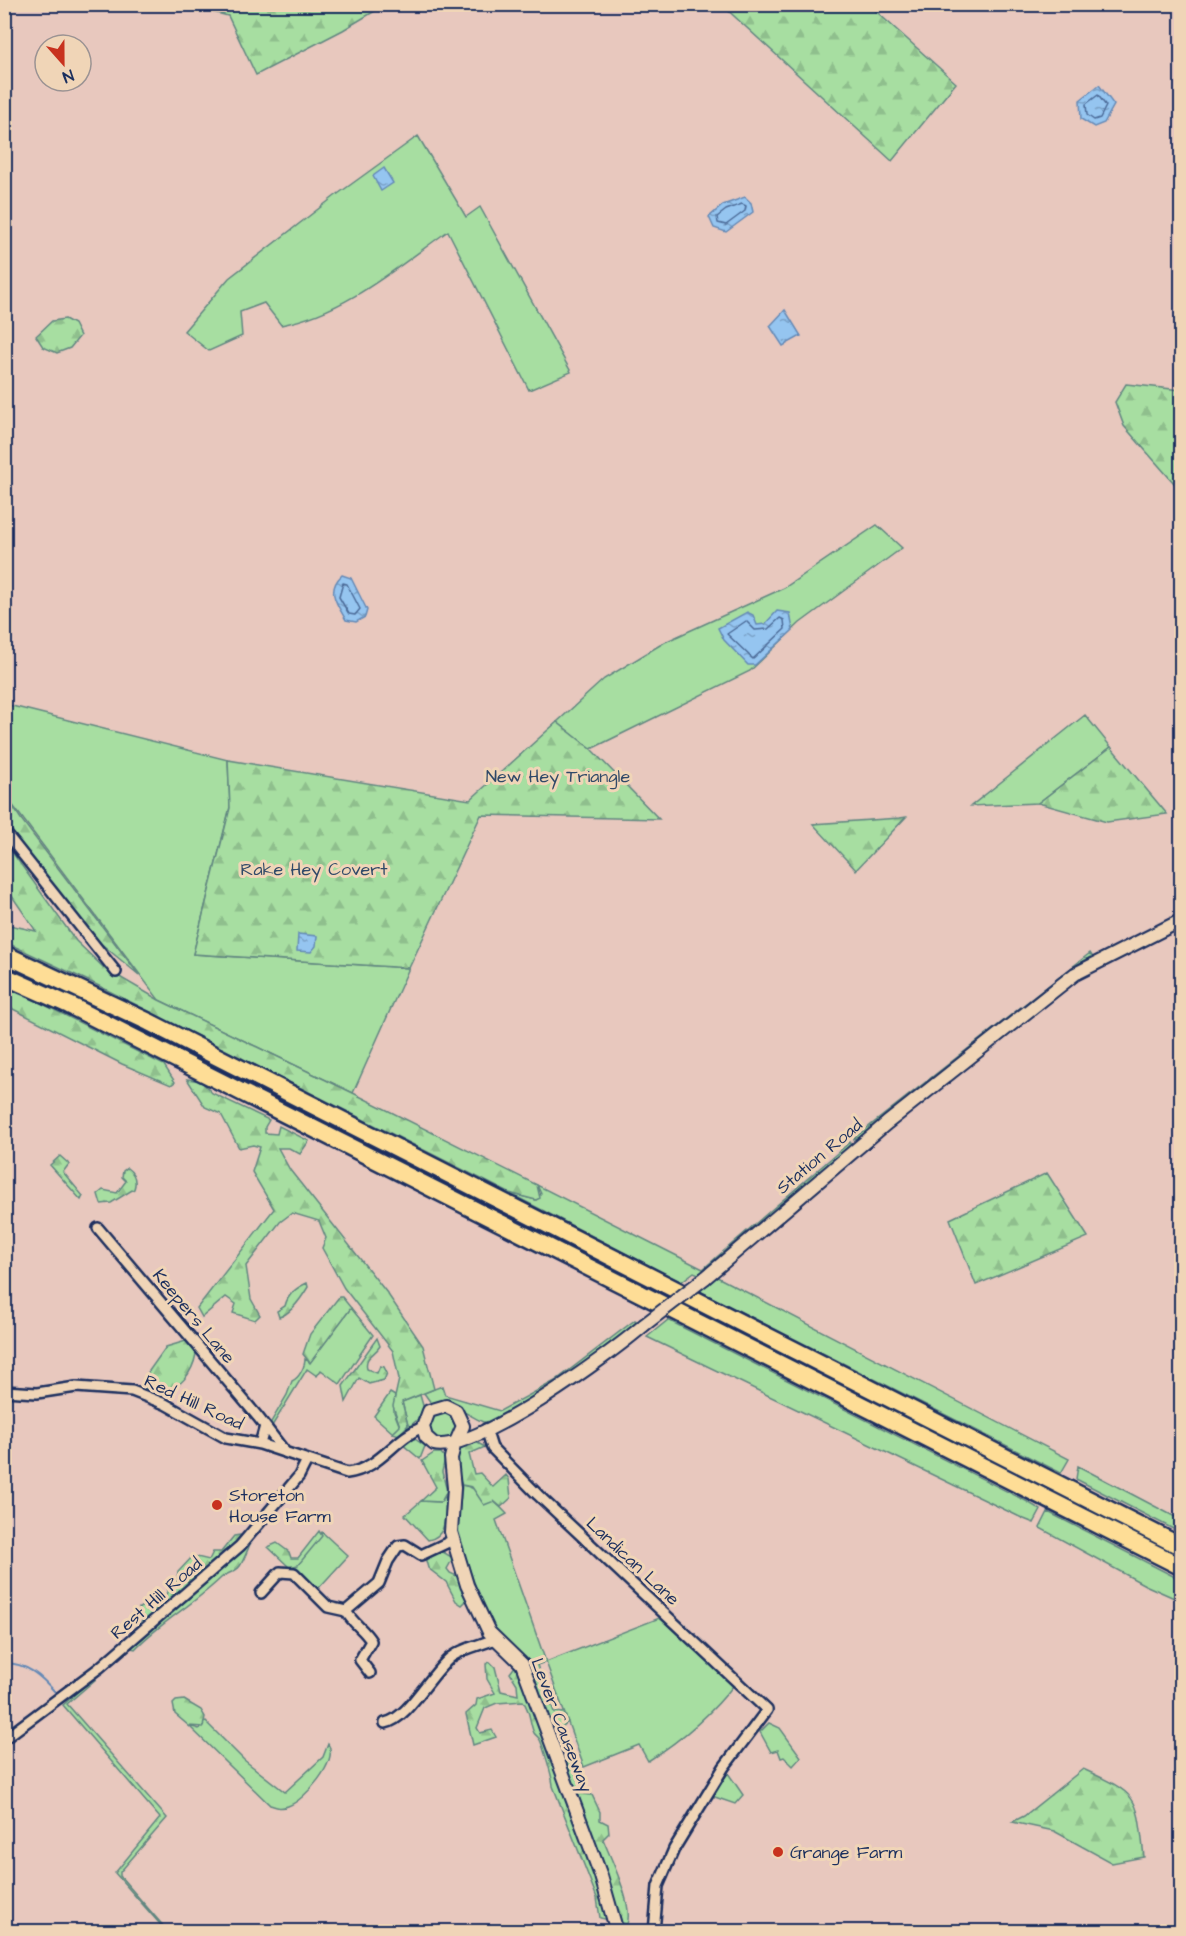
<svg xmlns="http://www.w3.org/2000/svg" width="1186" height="1936" viewBox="0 0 1186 1936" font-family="'Architects Daughter',sans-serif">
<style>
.green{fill:#a7dea1;stroke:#618680;stroke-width:1.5}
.forest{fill:url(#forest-firs);stroke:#618680;stroke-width:1.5}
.water{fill:url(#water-ripples);stroke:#6489b6;stroke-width:1.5}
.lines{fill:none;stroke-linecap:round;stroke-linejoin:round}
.shore{stroke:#4c6b98;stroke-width:1.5}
.stream{stroke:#6489b6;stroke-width:2}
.minor-casing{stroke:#1b2f5e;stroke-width:14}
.tertiary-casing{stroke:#1b2f5e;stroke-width:16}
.motorway-casing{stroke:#1b2f5e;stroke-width:21}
.minor{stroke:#f0d5b7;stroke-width:9}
.tertiary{stroke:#f0d5b7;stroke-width:12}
.motorway{stroke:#fedd96;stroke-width:16}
.tertiary-bridge-casing{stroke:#1b2f5e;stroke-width:16;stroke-linecap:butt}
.tertiary-bridge{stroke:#f0d5b7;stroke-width:12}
.poi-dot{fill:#c8321e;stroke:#f0d5b7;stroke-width:2}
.labels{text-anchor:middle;stroke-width:6;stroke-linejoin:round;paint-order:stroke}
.park-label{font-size:18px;fill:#304968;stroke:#f0d5b7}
.street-label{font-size:18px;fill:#1b2f5e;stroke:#f0d5b7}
.poi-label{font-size:18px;fill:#1b2f5e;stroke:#f0d5b7;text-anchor:start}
</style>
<defs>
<pattern id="forest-firs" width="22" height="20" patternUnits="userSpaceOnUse" patternTransform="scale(1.5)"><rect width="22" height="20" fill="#a7dea1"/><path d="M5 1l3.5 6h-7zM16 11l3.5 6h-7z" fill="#8fbf8d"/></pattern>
<pattern id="water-ripples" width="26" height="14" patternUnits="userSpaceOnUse" patternTransform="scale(1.5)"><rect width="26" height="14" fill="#95c5f0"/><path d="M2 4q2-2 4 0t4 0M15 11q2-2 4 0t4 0" fill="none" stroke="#79a0c6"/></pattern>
</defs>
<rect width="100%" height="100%" fill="#e8c8be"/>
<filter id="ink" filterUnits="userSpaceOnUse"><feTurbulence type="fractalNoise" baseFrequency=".0167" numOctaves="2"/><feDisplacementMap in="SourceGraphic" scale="12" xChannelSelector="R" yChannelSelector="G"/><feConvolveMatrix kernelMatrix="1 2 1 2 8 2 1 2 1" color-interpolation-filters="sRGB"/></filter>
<g filter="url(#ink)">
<path class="green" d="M418,136L466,217L480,207L571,372L529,390L448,231C396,268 345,313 281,325L264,303L240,312L242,336L209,351L184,331L229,278L335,196Z
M877,525L902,548L800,623L750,671L591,749L557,722L604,679L665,642L784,588Z
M4,704L228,760L230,807L193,954L409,968L353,1093L159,1000L5,795Z
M1085,715L1111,747L1038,803L971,806Z
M1090,953L1092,956L1073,967L862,1137L853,1139Z
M850,1142L851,1146L701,1275L694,1272L681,1282L509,1193L536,1200L541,1194L537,1185L703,1269Z
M717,1277L1069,1459L1061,1473L699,1291Z
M351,1308L373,1335L340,1384L321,1370L317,1376L307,1369L272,1426L271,1422L287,1395L292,1381C299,1378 305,1367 305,1359L310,1362Z
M635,1320L640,1323C612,1344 513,1423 483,1422C464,1413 452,1402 431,1403L424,1393L442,1386L445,1395L500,1411L555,1381Z
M668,1320L1026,1501L1041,1510L1034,1523L1024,1519L647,1337Z
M390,1393L395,1396L394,1412L400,1427L393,1433L374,1416Z
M420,1395L424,1409L417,1420L404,1431L408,1425L402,1402Z
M442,1411L451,1413L459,1425L453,1438L434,1439L428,1430L433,1415Z
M1078,1466L1181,1520V1533L1076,1479Z
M462,1485C480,1489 495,1501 507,1514L496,1520L546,1662L667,1615L737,1681C712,1714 683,1739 648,1761L639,1745L584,1767L546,1662L537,1665L522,1657L506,1643L485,1614L457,1533Z
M446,1496C444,1514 449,1536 428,1540L405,1515L421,1501L440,1502Z
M1048,1512L1181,1580V1601L1145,1585L1040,1528Z
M322,1532L348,1556L317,1590L292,1568Z
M94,1677L96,1679L67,1704L167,1818L120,1872V1876L166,1929L175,1930L173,1931H166L115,1873L160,1818L63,1705Z
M205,1721L244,1760L285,1792L323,1757L328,1744C340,1760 304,1801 288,1806C281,1809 276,1807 270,1805L189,1726L199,1729Z
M769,1723L780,1728L801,1757L793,1766L784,1757L781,1758L778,1750L771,1752L760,1732Z
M728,1773L743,1795L735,1804L712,1796Z"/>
<path class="forest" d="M210,5H385L343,30L256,75L228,16L213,12Z
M722,5H869L956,83L892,161Z
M65,319L74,324L80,336L70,348L57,353L43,347L36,336L52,321Z
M1126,384L1181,390V491L1124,426L1115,402Z
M557,722L591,749L659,819L481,815L409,968L193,954L230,808L228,760L470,800Z
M1111,747L1167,814L1107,822L1038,803Z
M4,793L21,819L139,975L87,932L34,860L5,826Z
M906,817L856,870L813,824L900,818Z
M4,841L76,941L104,968L159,1000L353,1093L537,1185L540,1198L536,1200L509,1193L97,985L5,942V924L36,931L5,886Z
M5,985L164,1065L175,1082L171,1085L122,1064L5,1005Z
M187,1079L201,1081L212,1093L269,1120L265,1127V1133L277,1134L279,1126L309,1141L300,1154L289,1148H278L290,1170L387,1293L423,1346L434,1389L402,1402L408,1425L399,1435L393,1433L400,1426L393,1406L399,1379L393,1351L344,1288L322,1248L326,1238L319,1221L292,1213L280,1222L246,1266L251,1299L260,1315L255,1320L233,1313L236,1304L226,1297L202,1317L197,1308L274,1209L252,1172L260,1147L253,1145L239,1148L221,1114L205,1107Z
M60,1156L69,1164L63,1172L83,1196L81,1200L50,1165Z
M127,1168C134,1173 137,1180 134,1189L111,1203L101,1204L98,1194L103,1190L117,1193L126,1181L122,1177L123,1171Z
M1047,1173L1088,1237L976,1285L950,1219Z
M307,1283L308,1287C302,1297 291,1314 279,1317L277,1311L285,1306C288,1294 296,1288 307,1283Z
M339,1297H342L351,1308L310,1363L303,1354L310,1334Z
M377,1338L380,1346C374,1356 364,1356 367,1369L377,1373L380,1366L384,1367L387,1373L384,1380L369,1384L359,1378L346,1402L343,1386Z
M186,1341H189L196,1354C192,1375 180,1387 161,1395L141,1386L144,1378L166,1347Z
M412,1437L425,1446L420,1459L402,1444Z
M474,1441L485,1447L469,1454L474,1474L480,1473L493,1487L506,1475L509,1479L511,1498L501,1507L494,1501L484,1505L472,1487L462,1485C452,1465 452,1449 474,1441Z
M434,1453H441L445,1458L442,1472L447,1491L441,1502L421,1501L436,1487L422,1461Z
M319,1531L322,1536L298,1565L289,1567L268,1547L277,1543L289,1552L291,1558H298Z
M240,1535L252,1540C248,1548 245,1558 240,1566C235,1573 227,1572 221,1578C193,1605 161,1622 135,1649L131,1648L137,1637L128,1636L142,1621L139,1608L147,1604L156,1607L164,1602L169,1585L176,1584L178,1572L193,1556L209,1560L213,1552H221L234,1536Z
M430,1544L453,1558L447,1569L450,1573L459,1577L468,1599L462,1605L456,1601L446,1582L428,1568L423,1550Z
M522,1657L537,1665L554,1712L564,1713L568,1722L554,1733L547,1732L570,1779L565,1760L568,1757L585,1794L592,1795L600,1812V1820L608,1824L609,1833L603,1839C611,1859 634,1906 627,1924L600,1918L597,1898L553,1786C553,1779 543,1746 540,1740C539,1737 536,1736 534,1733C529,1722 531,1712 523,1701L497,1703L485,1708L477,1728L480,1733L492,1730L496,1737L473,1745L466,1714L476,1705L477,1699L495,1693L487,1679L486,1664L490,1662L495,1667L501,1691L518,1695L517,1684L510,1673Z
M184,1700L201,1710L205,1717L203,1727L189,1726L175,1714L173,1704L176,1701Z
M1083,1769C1140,1795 1137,1796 1144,1857L1112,1863L1054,1831L1012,1822L1024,1816Z"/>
<path class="water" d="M1099,85L1114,105L1104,123L1094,127L1081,119L1080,100Z
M384,168L393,183L381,191L373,176Z
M745,197L751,203L753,212L726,232L714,228L709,217L723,205Z
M785,310L801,336L783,346L770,326Z
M342,575L351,578L367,610L365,617L356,622L346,620C336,603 326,590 342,575Z
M777,611L790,613L793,630L755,665H748L724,640L718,628L747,612L753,615L757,625L765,624Z
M298,934L317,936L316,946L311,952L297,951Z"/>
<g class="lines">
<path class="shore" d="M1098,95L1106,106L1100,118L1094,120L1087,115L1086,104Z
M742,204L746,206L745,211L726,225L718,223L717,217L726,210Z
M343,583L347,584L360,609L355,615L349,614L339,597Z
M780,618L784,620L785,629L753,659L727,634L746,621L755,630L768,629Z"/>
<path class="stream" d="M4,1663C27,1663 41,1676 56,1693"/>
<defs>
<path id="minor" d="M4,831L116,972
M98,1228L258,1417L265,1426L260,1444
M4,1391L37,1393L76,1387L132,1391L165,1404L226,1438L260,1444L347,1473C380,1469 394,1438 423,1427
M265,1426L285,1452
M486,1429L492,1448L538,1495L767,1710L724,1767L674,1849L658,1886L654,1932
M261,1593L280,1572L294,1573L328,1607L346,1611C353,1624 364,1629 371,1641L360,1660L370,1673
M346,1611L379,1583L388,1561L398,1546L405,1545L421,1555L453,1540
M385,1723C408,1719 430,1674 451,1657C463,1648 481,1645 495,1639
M4,1739L99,1668L240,1546L299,1476L307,1460"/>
<path id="tertiary" d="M705,1278L887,1123L1075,974L1182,920
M455,1442L451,1458L454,1488L451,1532L467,1585L489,1632L522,1664L601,1876L617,1932
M456,1442L463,1426L456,1411L446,1406L429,1411L423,1427L426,1437L434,1444C473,1455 612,1353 644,1325"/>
<path id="motorway" d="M4,954L149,1022L1182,1547
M4,976L69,1005L1182,1567"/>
</defs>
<use href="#minor" class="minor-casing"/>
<use href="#tertiary" class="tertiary-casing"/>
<use href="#motorway" class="motorway-casing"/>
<use href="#minor" class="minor"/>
<use href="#tertiary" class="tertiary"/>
<use href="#motorway" class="motorway"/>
<defs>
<path id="tertiary-bridge" d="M644,1325L705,1278"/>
</defs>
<use href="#tertiary-bridge" class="tertiary-bridge-casing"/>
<use href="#tertiary-bridge" class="tertiary-bridge"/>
</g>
</g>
<g class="poi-dot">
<circle cx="217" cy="1505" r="6"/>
<circle cx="778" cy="1852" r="6"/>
</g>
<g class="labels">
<g class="park-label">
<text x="558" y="782">New Hey Triangle</text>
<text x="314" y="875">Rake Hey Covert</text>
</g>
<g class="street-label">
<text transform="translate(819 1156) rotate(-40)" y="6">Station Road</text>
<text transform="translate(194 1316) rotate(50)" y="6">Keepers Lane</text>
<text transform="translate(194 1402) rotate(25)" y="6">Red Hill Road</text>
<text transform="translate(633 1561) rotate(43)" y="6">Landican Lane</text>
<text transform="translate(156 1598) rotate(-41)" y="6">Rest Hill Road</text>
<text transform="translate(562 1725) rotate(69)" y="6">Lever Causeway</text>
</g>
<g class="poi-label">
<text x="229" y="1501">Storeton<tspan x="229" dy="21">House Farm</tspan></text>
<text x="790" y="1858">Grange Farm</text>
</g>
</g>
<rect width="1186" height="1936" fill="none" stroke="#f0d5b7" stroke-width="24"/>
<rect x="12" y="12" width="1162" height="1912" fill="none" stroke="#1b2f5e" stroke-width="2" filter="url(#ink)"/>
<g transform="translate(63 63) rotate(159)"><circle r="28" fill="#f0d5b7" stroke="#9b9393" stroke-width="1.5"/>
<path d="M0-4.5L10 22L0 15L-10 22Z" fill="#c8321e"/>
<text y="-9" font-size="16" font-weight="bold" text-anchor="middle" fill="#1b2f5e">N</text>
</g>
</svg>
